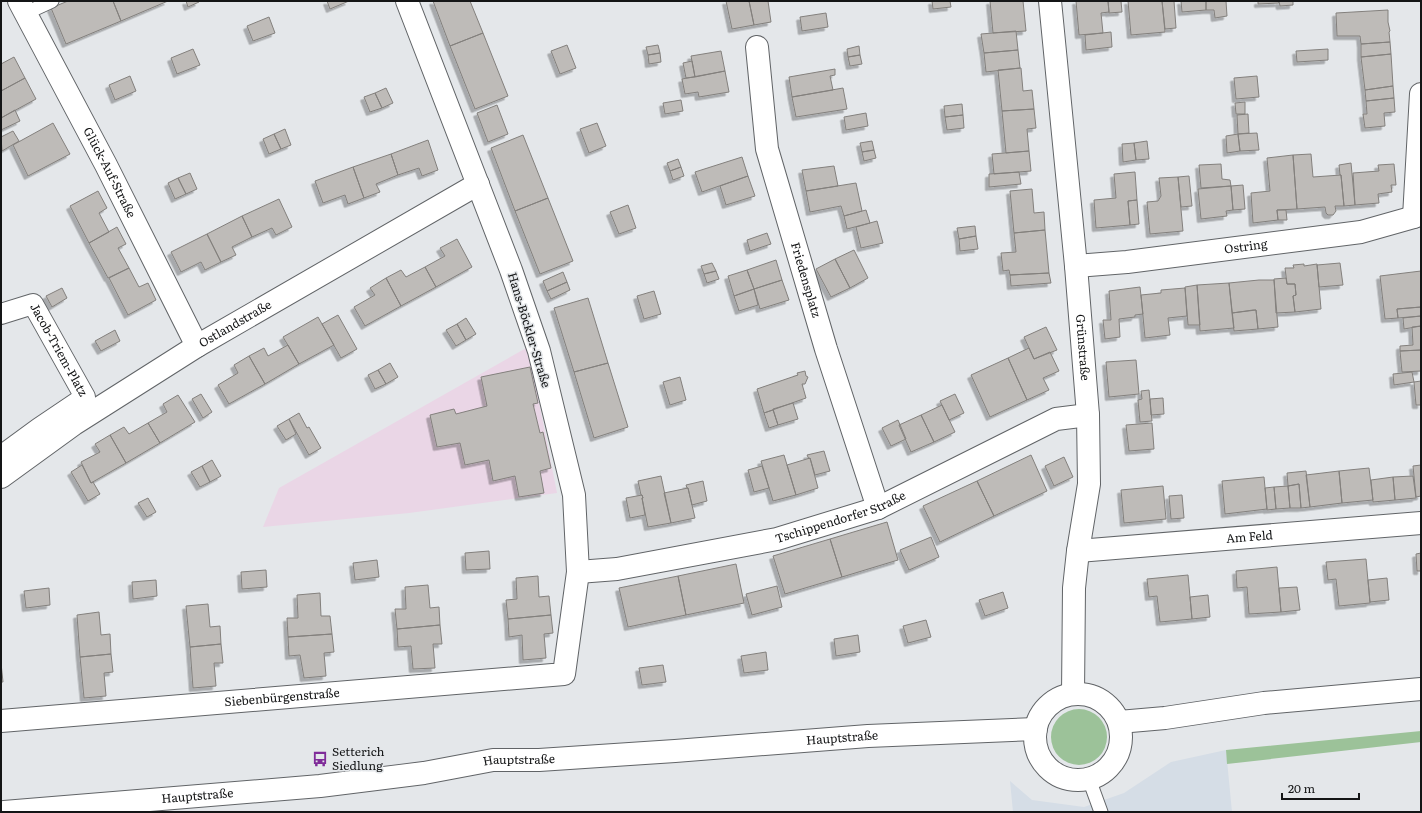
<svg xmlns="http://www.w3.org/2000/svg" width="1422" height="813" viewBox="0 0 1422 813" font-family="Literata,serif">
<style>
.built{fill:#d5dde6}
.education{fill:#ead6e6}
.green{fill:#9cc299}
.building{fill:#bebbb8;stroke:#83807d;filter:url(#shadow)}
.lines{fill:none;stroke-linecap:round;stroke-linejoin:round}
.service-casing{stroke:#616467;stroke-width:15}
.pedestrian-casing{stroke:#616467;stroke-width:22}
.minor-casing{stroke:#616467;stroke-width:24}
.secondary-casing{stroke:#616467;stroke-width:24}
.service{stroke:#fff;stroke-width:13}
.pedestrian{stroke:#fff;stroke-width:20}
.minor{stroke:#fff;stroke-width:22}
.secondary{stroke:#fff;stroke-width:22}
.labels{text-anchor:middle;stroke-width:3;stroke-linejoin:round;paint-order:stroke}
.street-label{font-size:12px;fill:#141516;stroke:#e4e7ea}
.poi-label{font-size:12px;fill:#141516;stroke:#e4e7ea;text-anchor:start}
</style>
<defs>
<filter id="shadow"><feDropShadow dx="-3.5" dy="3.5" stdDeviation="0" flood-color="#0004"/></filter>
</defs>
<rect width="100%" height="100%" fill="#e4e7ea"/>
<path class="built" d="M1226,750L1232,812H1013L1010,781L1032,800L1084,807L1124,793L1171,762Z"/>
<path class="education" d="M528,347L557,493L409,513L263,527L279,488Z"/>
<path class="green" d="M1051 737a28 28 0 1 1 56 0a28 28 0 1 1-56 0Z
M1421,731V742L1227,764L1226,750Z"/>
<path class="building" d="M68,1H113L121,21L66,44L51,8Z
M113,1H168L121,21Z
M186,1H198L199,2L188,7Z
M327,1H349L330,9Z
M433,1H470L483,33L450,46Z
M726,1H749L754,25L732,29Z
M749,1H768L771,22L754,25Z
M932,1H950L951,7L933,9Z
M990,1H1023L1026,31L993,33Z
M1076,1H1108L1109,12L1101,13L1103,33L1079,35Z
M1108,1H1121L1122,12L1109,13Z
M1128,1H1162L1165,32L1131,35Z
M1162,1H1174L1176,28L1165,29Z
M1181,1H1206V10L1182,12Z
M1206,1H1226L1227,16L1215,18L1214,10H1206Z
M1258,1H1278L1279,3L1258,4Z
M1279,1H1293V5L1280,6Z
M1388,10V22L1390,31L1389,32L1390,42L1361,44L1360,36H1337L1336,13Z
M826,13L828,27L802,31L800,17Z
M269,17L275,33L253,41L247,26Z
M1016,31L1018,50L984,53L981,34Z
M1111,32L1112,47L1086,50L1085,35Z
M483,33L508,96L475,109L450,46Z
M1390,42L1391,54L1361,57V44Z
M567,45L576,68L560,74L551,51Z
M658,45L660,53L648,55L646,47Z
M859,46L860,55L848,57L847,49Z
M193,49L200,65L177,74L171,58Z
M1328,49V60L1297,62L1296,51Z
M1018,50L1020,68L986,72L984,53Z
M721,51L725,71L695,77L691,56Z
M660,53L661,62L649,64L648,55Z
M1391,54L1393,86L1365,90L1361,57Z
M860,55L862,64L850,66L848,57Z
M14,57L25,78L1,91V64Z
M692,61L695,77L686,78L683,63Z
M1021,68L1023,91L1032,90L1034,109L1002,111L998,70Z
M835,69V75L830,76L833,90L792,97L789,77Z
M725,71L729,92L699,97L698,92L685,94L682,79Z
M130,76L136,91L115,100L109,85Z
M1257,76L1259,97L1236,99L1234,78Z
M25,78L36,99L1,118V91Z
M1393,86L1394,98L1366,101L1365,90Z
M386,88L393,103L382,108L375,93Z
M843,88L847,109L796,117L792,97Z
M375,93L382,108L370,112L364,97Z
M1394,98L1395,112L1384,113L1385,126L1365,128L1363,114H1367L1366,101Z
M681,100L683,111L665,114L663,103Z
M1245,102V114H1236L1235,103Z
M962,104L963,115L945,117L944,106Z
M497,105L508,134L488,142L477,113Z
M1034,109L1036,128L1027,129L1029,151L1006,153L1002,111Z
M15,110L20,121L1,130V118Z
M866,113L868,126L846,130L844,117Z
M1248,114L1249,133L1238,134L1237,115Z
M963,115L964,128L947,130L945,117Z
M53,123L70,154L28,176L13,145Z
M597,123L606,146L589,153L580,129Z
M285,129L291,145L281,149L274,134Z
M13,131L19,141L2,151L1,137Z
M1257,133L1259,150L1240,151L1238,134Z
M274,134L281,149L269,154L263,139Z
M1238,134L1240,151L1227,153L1226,136Z
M523,135L548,198L515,211L491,148Z
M428,140L438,170L422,176L419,168L398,175L391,154Z
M872,141L874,150L862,152L860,143Z
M1147,141L1149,159L1136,160L1134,143Z
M1134,143L1136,160L1123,162L1122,144Z
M874,150L876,158L864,161L862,152Z
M1029,151L1031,171L994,174L992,154Z
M391,154L398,175L376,184L380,192L364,198L353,167Z
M1311,154L1313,177L1341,175L1344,206H1335L1336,211L1333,215H1328L1326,213L1325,207L1297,209L1293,155Z
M1293,155L1297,209L1277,210L1278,220L1253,223L1251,193L1270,191L1267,158Z
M742,157L748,176L702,192L695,172Z
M678,159L681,167L670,171L667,163Z
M1351,163L1355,205L1344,206L1341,175H1340L1339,165Z
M1221,164L1222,179L1230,180L1231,186L1201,188L1199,165Z
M1394,164L1396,185H1391L1392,192L1378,194L1379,203L1355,205L1353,173L1379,171L1378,165Z
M834,166L838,186L806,191L802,170Z
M353,167L364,198L348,204L345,195L323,203L315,181Z
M681,167L684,176L673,180L670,171Z
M1019,172L1021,184L989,187V174Z
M1135,172L1137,200L1128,201L1130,225L1096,228L1094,200L1116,198L1114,174Z
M190,173L197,189L186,194L178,178Z
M748,176L755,196L726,205L720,186Z
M1189,176L1192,206L1181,207L1178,177Z
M1178,177L1183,231L1150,234L1147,202L1158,201L1161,196L1159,178Z
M178,178L186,194L175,199L168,183Z
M856,183L862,211L844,216L841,206L810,212L806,191Z
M1243,185L1245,209L1233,210L1231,186Z
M1231,186L1233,210L1226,211L1227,216L1201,219L1198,189Z
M1032,189L1034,213L1044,212L1045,230L1014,233L1010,191Z
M98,191L107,208L99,213L109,232L89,243L70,206Z
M548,198L573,261L540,274L515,211Z
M279,199L292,227L276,235L272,228L252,237L242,216Z
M1137,200L1139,224L1130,225L1128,201Z
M628,205L636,228L619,234L610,212Z
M866,210L870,223L847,229L844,216Z
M1277,210H1286L1287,220H1278Z
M242,216L252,237L232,247L236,255L221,262L207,234Z
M877,221L883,243L861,248L856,227Z
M975,226L976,236L959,239L957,228Z
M117,227L126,244L118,248L129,268L108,278L89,243Z
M1045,230L1049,273L1010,275L1009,270L1003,271L1001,253L1016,252L1014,233Z
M767,233L771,244L750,251L747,240Z
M207,234L221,262L205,270L201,262L181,272L171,252Z
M976,236L978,249L960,251L959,239Z
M457,239L472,267L436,287L425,267L445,256L440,248Z
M854,250L868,278L850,288L835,259Z
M835,259L850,288L831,297L816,269Z
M776,260L782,280L754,289L747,270Z
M712,263L716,271L704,274L701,266Z
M1340,263L1343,285L1319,287L1317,265Z
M1304,264V266L1317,264L1321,309L1295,312L1293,296L1296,295L1295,284H1287L1285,268H1294L1293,265Z
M425,267L436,287L401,306L386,278L401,270L406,277Z
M129,268L139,287L148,283L156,300L128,315L109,278Z
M747,270L754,289L734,296L728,276Z
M716,271L719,279L707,283L704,274Z
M1421,271V307L1397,309L1398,318L1385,319L1380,276Z
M563,272L567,282L547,291L543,281Z
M1049,273L1051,283L1011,286L1010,275Z
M386,278L401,306L365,326L354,307L375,295L370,288Z
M1286,278L1287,284H1295L1296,295L1293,296L1295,312L1276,313L1274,279Z
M782,280L789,300L760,309L754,289Z
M1259,280H1274L1278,327L1258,329L1256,310L1232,313L1229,283Z
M567,282L570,290L551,299L547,291Z
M1229,283L1234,328L1200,331L1197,285Z
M1197,285L1200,325H1188L1185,287Z
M1140,287L1143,314L1135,315V317L1119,319L1120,337L1105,339L1103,320H1111L1109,291Z
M62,288L67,298L52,307L46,296Z
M1185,288L1187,316L1168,318L1170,335L1145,338L1141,295L1161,293V290Z
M754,289L758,305L739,311L734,296Z
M654,291L661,314L644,319L637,296Z
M588,298L608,363L574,372L554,308Z
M1421,307V316L1398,318L1397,309Z
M1253,310H1256L1258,329L1234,331L1232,313Z
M338,315L357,349L341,358L322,324Z
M1421,316V326L1404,329L1403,318Z
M318,317L334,345L299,364L283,337Z
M466,318L476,334L466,340L457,324Z
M457,324L466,340L456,346L446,330Z
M1421,326V350L1400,351V346L1413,345L1412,327Z
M1046,327L1057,350L1034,359L1024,337Z
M115,330L120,341L101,351L95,341Z
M288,345L299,364L265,384L249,356L264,348L268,356Z
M1029,348L1034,359L1050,352L1059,371L1043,378L1049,390L1027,400L1008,358Z
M1421,350V371L1402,372L1400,351Z
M249,356L265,384L229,404L218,385L238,373L234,365Z
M1008,358L1027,400L990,417L971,375Z
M1136,360L1139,394L1109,397L1106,362Z
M390,363L398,377L386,384L378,370Z
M608,363L628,427L594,438L574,372Z
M530,367L538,403L533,404L540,433L543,432L551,468L540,471L544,493L519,497L515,476L493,481L489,460L465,465L460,443L437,447L430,415L454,409L456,414L487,406L481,377Z
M378,370L386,384L375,389L368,375Z
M805,371L806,376L808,377L805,384H802L806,398L764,413L757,389L798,375L797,373Z
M1412,372L1414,382L1394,385L1393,374Z
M680,377L686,400L670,405L663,382Z
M1421,381V405H1416L1414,382Z
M1149,390L1152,421L1140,422L1138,400L1142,399L1141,391Z
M201,394L212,412L203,418L192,399Z
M955,394L964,413L949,420L940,401Z
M178,395L195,422L160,443L148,423L167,412L163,404Z
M1163,398L1164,414L1151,415L1150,399Z
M793,403L798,419L778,425L773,409Z
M942,405L955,432L934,442L921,415Z
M773,410L778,425L769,428L764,413Z
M299,413L307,428L309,427L321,448L309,455L289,419Z
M921,415L934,442L911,452L899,425Z
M289,419L296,434L286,440L277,426Z
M898,420L906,439L891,446L882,428Z
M148,423L160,443L126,463L110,435L124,427L129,434Z
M1152,423L1154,449L1129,451L1126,425Z
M110,435L126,463L91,483L81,462L100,452L95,444Z
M824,451L830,471L815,475L810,458L809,459L807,455Z
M784,455L796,495L773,501L761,461Z
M1031,455L1047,491L994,516L977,481Z
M1064,457L1073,477L1054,486L1045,466Z
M810,458L818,488L796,495L787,465Z
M212,460L221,476L210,482L202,466Z
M82,465L91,483L93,482L100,494L88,501L71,472Z
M1421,465V496L1416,497L1413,466Z
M202,466L210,482L200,487L191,472Z
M762,466L769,488L754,492L748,470Z
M1369,468L1373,500L1342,503L1339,471Z
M1306,471L1310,507L1301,508L1299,484L1288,486L1287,473Z
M1339,471L1342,503L1310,507L1306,475Z
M661,476L671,523L648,527L642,498H643L642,495H641L638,481Z
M1413,476L1416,498L1395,500L1393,477Z
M1264,477L1267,509L1225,514L1222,481Z
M1393,477L1395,500L1373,502L1371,480Z
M703,481L707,501L692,505L688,488H687L686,485Z
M977,481L994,516L940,542L923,506Z
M1299,484L1301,508H1290L1288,486Z
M1163,486L1166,519L1124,523L1121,490Z
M1288,486L1290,508L1276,509L1274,487Z
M1274,487L1276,509L1267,510L1265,488Z
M688,488L695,518L671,523L664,493Z
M642,495L643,498H642L645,515L630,518L626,498Z
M1182,495L1184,518L1171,519L1169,496Z
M148,498L156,512L147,517L138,503Z
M887,522L898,560L842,577L830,539Z
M931,537L939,557L909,570L900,550Z
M830,539L842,577L785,594L773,556Z
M489,551L490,569L466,570L465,553Z
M1421,553V571H1417L1416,554Z
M1366,559L1370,603L1339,606L1336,579L1328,580L1326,562Z
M377,560L379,577L355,580L353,563Z
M736,564L744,603L686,615L678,576Z
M1277,567L1281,612L1249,614L1247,587L1237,588L1236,571Z
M266,570L267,587L242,589L241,572Z
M1188,575L1192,619L1160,622L1157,596L1149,597L1147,579Z
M538,576L539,597L549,596L551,615L508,619L506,600L517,599L516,578Z
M678,576L686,615L628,627L619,588Z
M1387,578L1389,600L1370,602L1368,580Z
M156,580L157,596L133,599L132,582Z
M428,585L430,608L439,607L440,625L397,629L395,609H406L405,587Z
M777,586L782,607L752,615L746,594Z
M1297,587L1300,610L1281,612L1279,588Z
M49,588L50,605L26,608L24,591Z
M1003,592L1008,608L985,616L979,600Z
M320,593L321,616H330L332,634L288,637L287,618H298L297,595Z
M1208,595L1210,617L1192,619L1190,597Z
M208,604L210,627L220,626L221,644L190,647L186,606Z
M99,612L101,635L110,634L111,654L80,657L77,615Z
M551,615L553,633L544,634L546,658L523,660L522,635L509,637L508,619Z
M926,620L931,637L908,643L903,626Z
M440,625L442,644H433L435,668L413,669L411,646L398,647L397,629Z
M332,634L334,652L324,653L326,676L304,678L300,655L289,656L288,637Z
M858,635L860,652L836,656L834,639Z
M221,644L223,663H214L216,686L193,688L190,647Z
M766,652L768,670L744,673L741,656Z
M111,654L113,672L104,673L106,696L84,698L80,657Z
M1,663L3,682H1Z
M663,665L666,682L642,685L639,668Z"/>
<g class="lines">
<defs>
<path id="service" d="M26,13L52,1
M1089,779L1101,812"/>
<g id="pedestrian">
<path id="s1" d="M1,314L33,304L85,397L39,428L1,456"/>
</g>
<g id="minor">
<path id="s2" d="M19,1L106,165L197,346"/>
<path id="s3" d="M1050,1L1076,266L1088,415L1089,484L1078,551L1074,588L1073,694"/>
<path id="s4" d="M757,47L767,149L826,349L878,508"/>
<path d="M1414,217L1421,94"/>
<path id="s5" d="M1076,266L1127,262L1361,232L1414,217"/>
<path id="s6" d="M1,477L74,424L197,346L478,184"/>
<path id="s7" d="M1078,551L1421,523"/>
<path id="s8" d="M578,572L617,569L777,539L878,508L1056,419L1088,415"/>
<path id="s9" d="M1,721L564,674L578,572L574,495L539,351L511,270L407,1"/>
</g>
<g id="secondary">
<circle cx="1078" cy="737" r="43"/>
<path d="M1119,722L1165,718L1264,703L1421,689"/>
<path id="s10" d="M4,812L320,786L424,773L493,760H539L675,751L868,736L1036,729"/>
</g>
</defs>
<use href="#service" class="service-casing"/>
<use href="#pedestrian" class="pedestrian-casing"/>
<use href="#minor" class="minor-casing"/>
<use href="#secondary" class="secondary-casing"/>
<use href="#service" class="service"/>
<use href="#pedestrian" class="pedestrian"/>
<use href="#minor" class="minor"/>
<use href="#secondary" class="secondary"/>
</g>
<defs>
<symbol id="bus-bare" viewBox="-9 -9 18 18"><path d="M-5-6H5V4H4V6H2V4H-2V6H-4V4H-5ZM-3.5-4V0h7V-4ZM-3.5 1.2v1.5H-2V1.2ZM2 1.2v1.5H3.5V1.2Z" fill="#7f2b99" stroke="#e4e7ea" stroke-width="2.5" paint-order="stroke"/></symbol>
</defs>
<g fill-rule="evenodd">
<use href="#bus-bare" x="309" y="748" width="22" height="22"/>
</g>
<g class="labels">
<g class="street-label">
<text dy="4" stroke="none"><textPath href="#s2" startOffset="194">Glück-Auf-Straße</textPath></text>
<text dy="4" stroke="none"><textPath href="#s5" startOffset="171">Ostring</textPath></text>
<text dy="4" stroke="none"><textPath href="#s4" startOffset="239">Friedensplatz</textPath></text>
<text dy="4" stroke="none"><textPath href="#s6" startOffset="280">Ostlandstraße</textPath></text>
<text transform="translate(529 330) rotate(73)" y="4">Hans-Böckler-Straße</text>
<text dy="4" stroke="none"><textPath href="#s3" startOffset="348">Grünstraße</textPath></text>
<text dy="4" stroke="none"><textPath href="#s1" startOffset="86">Jacob-Triem-Platz</textPath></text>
<text dy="4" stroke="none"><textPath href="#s8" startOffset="269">Tschippendorfer Straße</textPath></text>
<text dy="4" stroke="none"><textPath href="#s7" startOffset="172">Am Feld</textPath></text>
<text dy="4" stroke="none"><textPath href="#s9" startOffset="282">Siebenbürgenstraße</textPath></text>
<text dy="4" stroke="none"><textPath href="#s10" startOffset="842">Hauptstraße</textPath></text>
<text dy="4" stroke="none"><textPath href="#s10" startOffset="518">Hauptstraße</textPath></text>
<text dy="4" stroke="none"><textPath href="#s10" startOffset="194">Hauptstraße</textPath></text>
</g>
<g class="poi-label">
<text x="332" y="756">Setterich<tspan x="332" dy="14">Siedlung</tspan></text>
</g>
</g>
<rect width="1422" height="813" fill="none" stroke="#141516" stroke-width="4"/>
<path d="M1282 793v6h77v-6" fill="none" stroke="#141516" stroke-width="2"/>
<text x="1288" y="793" font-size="12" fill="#141516" stroke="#e4e7ea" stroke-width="3" paint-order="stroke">20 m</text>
</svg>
